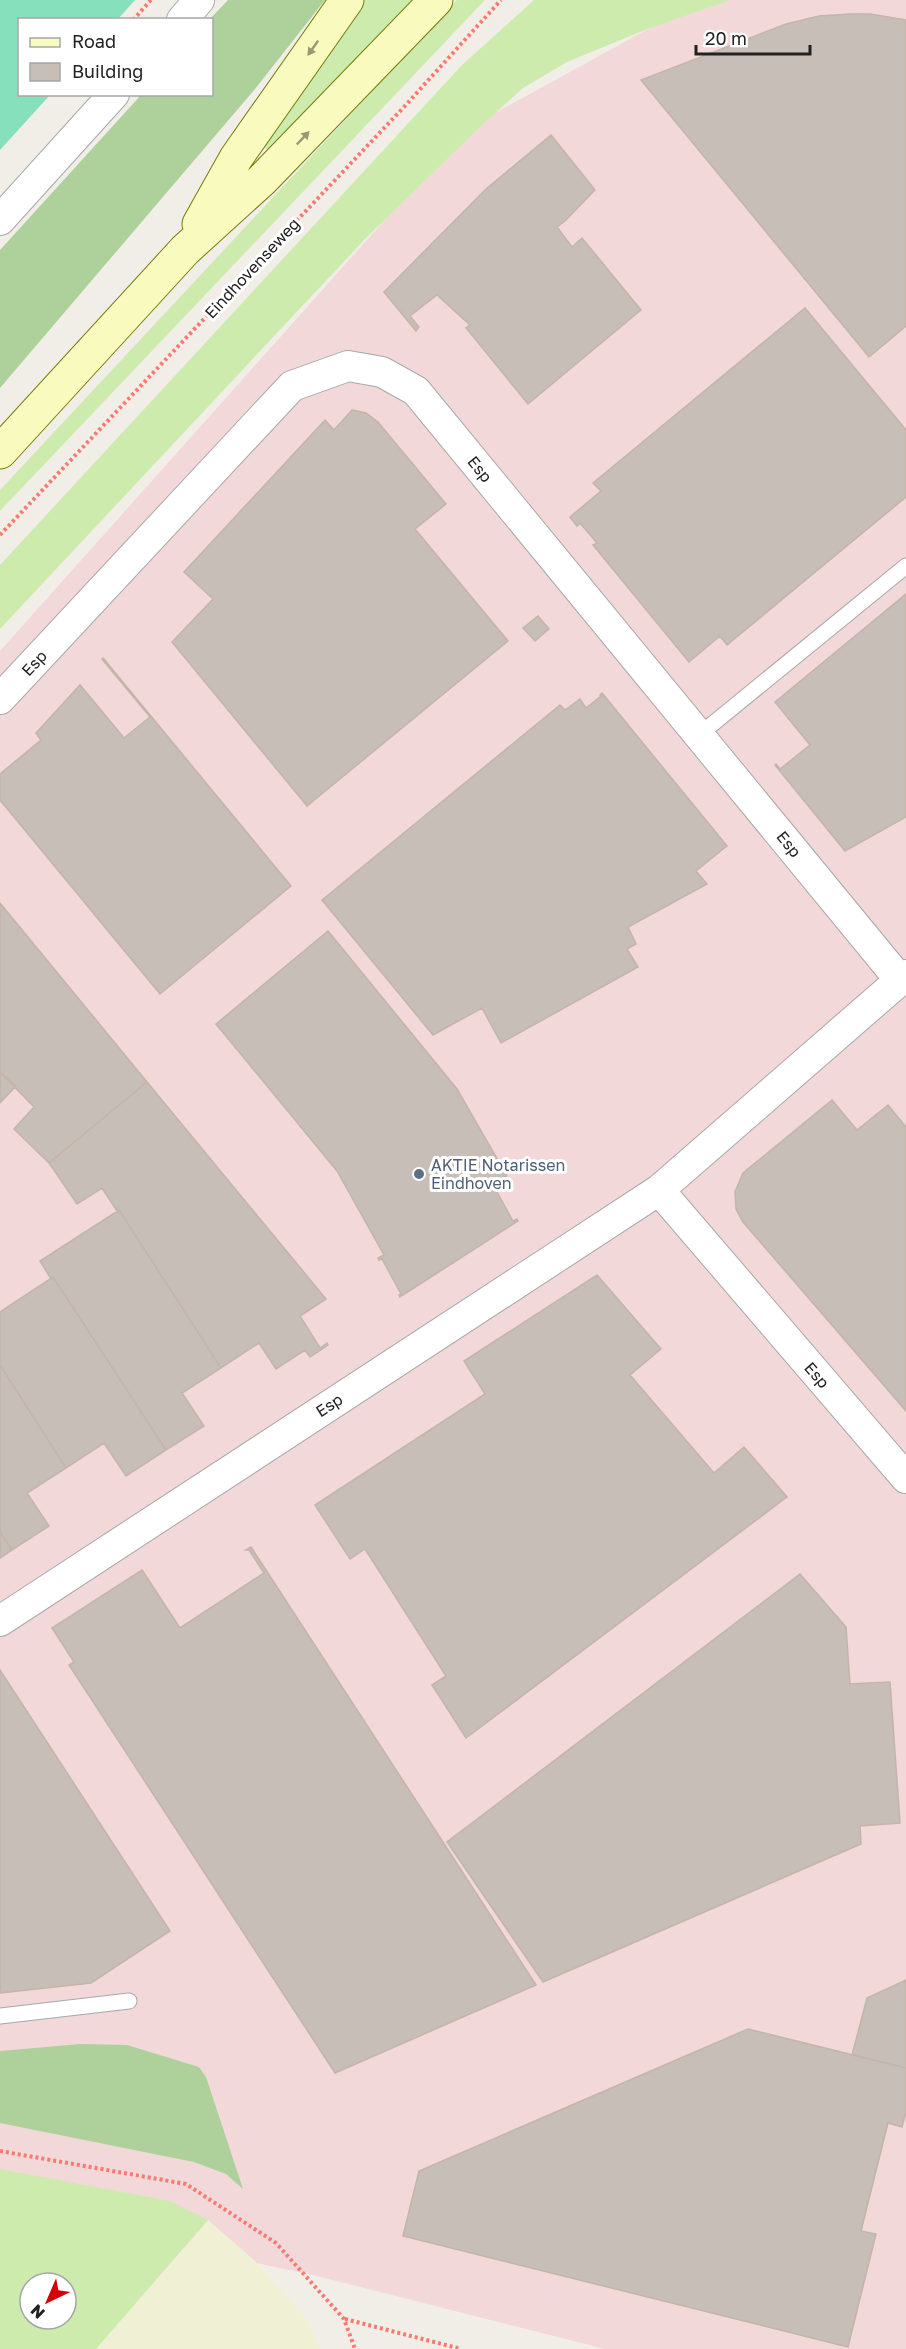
<svg xmlns="http://www.w3.org/2000/svg" width="906" height="2349" viewBox="0 0 906 2349" font-family="'Golos Text',sans-serif">
<style>
.commercial{fill:#f2d8d8}
.farmland{fill:#eff0d4}
.grass{fill:#ceebae;fill-rule:evenodd}
.forest{fill:#aed19c}
.pitch{fill:#86e0bb}
.building{fill:#c6beb7;stroke:#c4b4aa;stroke-width:1.5}
.lines{fill:none;stroke-linecap:round;stroke-linejoin:round}
.lane-casing{stroke:#a8a8a8;stroke-width:17}
.street-casing{stroke:#a8a8a8;stroke-width:32}
.secondary-casing{stroke:#737c04;stroke-width:35}
.path{stroke:#fb796f;stroke-width:4;stroke-dasharray:3 3;stroke-linecap:butt}
.lane{stroke:#fff;stroke-width:15}
.street{stroke:#fff;stroke-width:30}
.secondary{stroke:#f9fabd;stroke-width:33}
.oneway{fill:#989877}
.service-dot{fill:#5c6f8a;stroke:#fff;stroke-width:2}
.labels{text-anchor:middle;stroke-width:6;stroke-linejoin:round;paint-order:stroke}
.street-label{font-size:16px;fill:#212121;stroke:#fff}
.service-label{font-size:16px;fill:#4e5e75;stroke:#fff;text-anchor:start}
</style>
<rect width="100%" height="100%" fill="#f1eee8"/>
<path class="commercial" d="M705,0H906V2349H605L317,2276L0,2208V651L466,129L699,1Z"/>
<path class="farmland" d="M208,2220L254,2260L308,2320L320,2349H96Z"/>
<path class="grass" d="M364,0H415L376,38L273,148L266,149L264,145L323,55Z
M457,0H485L0,511V490Z
M534,0H730L650,28L567,62L523,88L483,124L365,239L0,629V565L462,65Z
M0,2169L170,2201L208,2220L96,2349H0ZM30,2283H66V2319H30Z"/>
<path class="forest" d="M228,0H325L255,89L0,388V250L141,95L212,94V20L210,19Z
M80,2044L127,2045L199,2067L206,2077L243,2189L226,2174L194,2162L0,2123V2051Z"/>
<path class="pitch" d="M0,0H135L118,19L20,20V94L50,95L0,150Z"/>
<path class="building" d="M850,14H870L906,20V326L869,357L641,80L786,24L819,16Z
M551,135L595,190L565,221L557,227L572,247L582,238L641,310L528,404L466,328L470,325L437,295L410,316L419,327L416,331L384,292L486,189Z
M805,308L906,430V497L727,645L720,636L689,662L593,545L597,543L580,523L577,526L570,517L601,491L593,483Z
M352,410L366,413L378,422L446,504L415,529L508,641L307,806L172,642L213,599L184,572L325,420L334,430Z
M906,594V817L845,851L775,765L776,764L780,769L810,745L775,702Z
M538,616L549,629L535,641L523,628Z
M103,658L291,886L160,994L0,800V774L41,740L36,733L80,685L124,738L150,717L102,659Z
M602,693L727,846L696,871L707,884L628,927L636,944L627,949L638,967L501,1043L482,1008L433,1035L322,900L560,705L565,710L580,699L586,708L601,696L600,695Z
M0,903L147,1082L49,1163L14,1129L34,1107L0,1072Z
M328,931L457,1089L507,1176L493,1185L513,1221L517,1219L518,1221L400,1297L399,1295L401,1294L382,1259L379,1260L378,1258L384,1255L337,1171L216,1024Z
M0,1072L16,1086L0,1103Z
M147,1082L326,1299L300,1316L320,1348L327,1343L328,1345L310,1357L305,1350L276,1369L259,1343L221,1368L119,1210L117,1211L102,1188L77,1204L49,1163Z
M832,1100L857,1130L888,1105L906,1127V1411L743,1222L736,1209L735,1192L743,1173Z
M119,1210L221,1368L182,1393L204,1426L166,1450L53,1277L51,1279L40,1261Z
M597,1275L661,1349L630,1375L714,1473L744,1447L787,1497L466,1738L432,1685L446,1676L365,1549L350,1559L315,1505L485,1394L464,1361Z
M53,1277L166,1450L126,1476L104,1443L66,1468L0,1365V1312Z
M0,1365L66,1468L27,1493L49,1526L12,1550L0,1532Z
M0,1532L12,1550L0,1558Z
M251,1547L536,1985L335,2073L69,1665L74,1662L52,1628L142,1570L180,1628L264,1573L249,1550H246Z
M800,1574L846,1627L850,1684L890,1682L900,1823L860,1826L861,1844L543,1982L447,1842Z
M0,1670L170,1931L91,1983L0,1993Z
M906,1980V2068L852,2055L867,1998Z
M748,2029L906,2068V2112L902,2127L888,2123L861,2231L876,2234L848,2347L403,2236L419,2171Z"/>
<g class="lines">
<defs>
<path id="lane" d="M699,735L906,566
M0,2016L129,2001"/>
<path id="street" d="M182,20L199,0
M0,220L114,94
M0,699L292,386L348,366L382,372L416,391L900,980
M659,1190L906,1478
M0,1621L659,1190L906,975"/>
<path id="secondary" d="M199,224L236,158L347,0
M0,452L185,250L262,180L436,0"/>
</defs>
<use href="#lane" class="lane-casing"/>
<use href="#street" class="street-casing"/>
<use href="#secondary" class="secondary-casing"/>
<path class="path" d="M133,20L151,0
M0,535L404,107L501,0
M0,2151L186,2184L276,2243L344,2319L355,2349
M345,2319L461,2349"/>
<use href="#lane" class="lane"/>
<use href="#street" class="street"/>
<use href="#secondary" class="secondary"/>
</g>
<defs><path id="oneway-solid" d="M-6-.8H1V-3.2L6.5 0L1 3.2V.8H-6Z" transform="scale(1.5)"/></defs>
<g class="oneway">
<use href="#oneway-solid" transform="translate(313 48) rotate(125)"/>
<use href="#oneway-solid" transform="translate(303 138) rotate(-46)"/>
</g>
<circle class="service-dot" cx="419" cy="1174" r="6"/>
<g class="labels">
<g class="street-label">
<text transform="translate(252 268) rotate(-47)" y="6">Eindhovenseweg</text>
<text transform="translate(480 469) rotate(51)" y="6">Esp</text>
<text transform="translate(34 663) rotate(-47)" y="6">Esp</text>
<text transform="translate(789 844) rotate(51)" y="6">Esp</text>
<text transform="translate(817 1375) rotate(49)" y="6">Esp</text>
<text transform="translate(329 1405) rotate(-33)" y="6">Esp</text>
</g>
<g class="service-label">
<text x="431" y="1171">AKTIE Notarissen<tspan x="431" dy="18">Eindhoven</tspan></text>
</g>
</g>
<rect x="18" y="18" width="195" height="78" fill="#ffffff" stroke="#a6a6a6" stroke-width="1.5"/>
<rect x="30" y="38" width="30" height="9" fill="#f9fabd" stroke="#a6a6a6" stroke-width="1.5"/>
<text x="72" y="48" font-size="18" fill="#212121">Road</text>
<rect x="30" y="63" width="30" height="18" fill="#c6beb7" stroke="#a6a6a6" stroke-width="1.5"/>
<text x="72" y="78" font-size="18" fill="#212121">Building</text>
<g transform="translate(48 2301) rotate(224)"><circle r="28" fill="#ffffff" stroke="#a6a6a6" stroke-width="1.5"/>
<path d="M0-4.5L10 22L0 15L-10 22Z" fill="#d20007"/>
<text y="-9" font-size="16" font-weight="bold" text-anchor="middle" fill="#212121">N</text>
</g>
<path d="M696 45v9h114v-9" fill="none" stroke="#212121" stroke-width="3"/>
<text x="705" y="45" font-size="18" fill="#212121" stroke="#ffffff" stroke-width="4.5" paint-order="stroke">20 m</text>
</svg>
